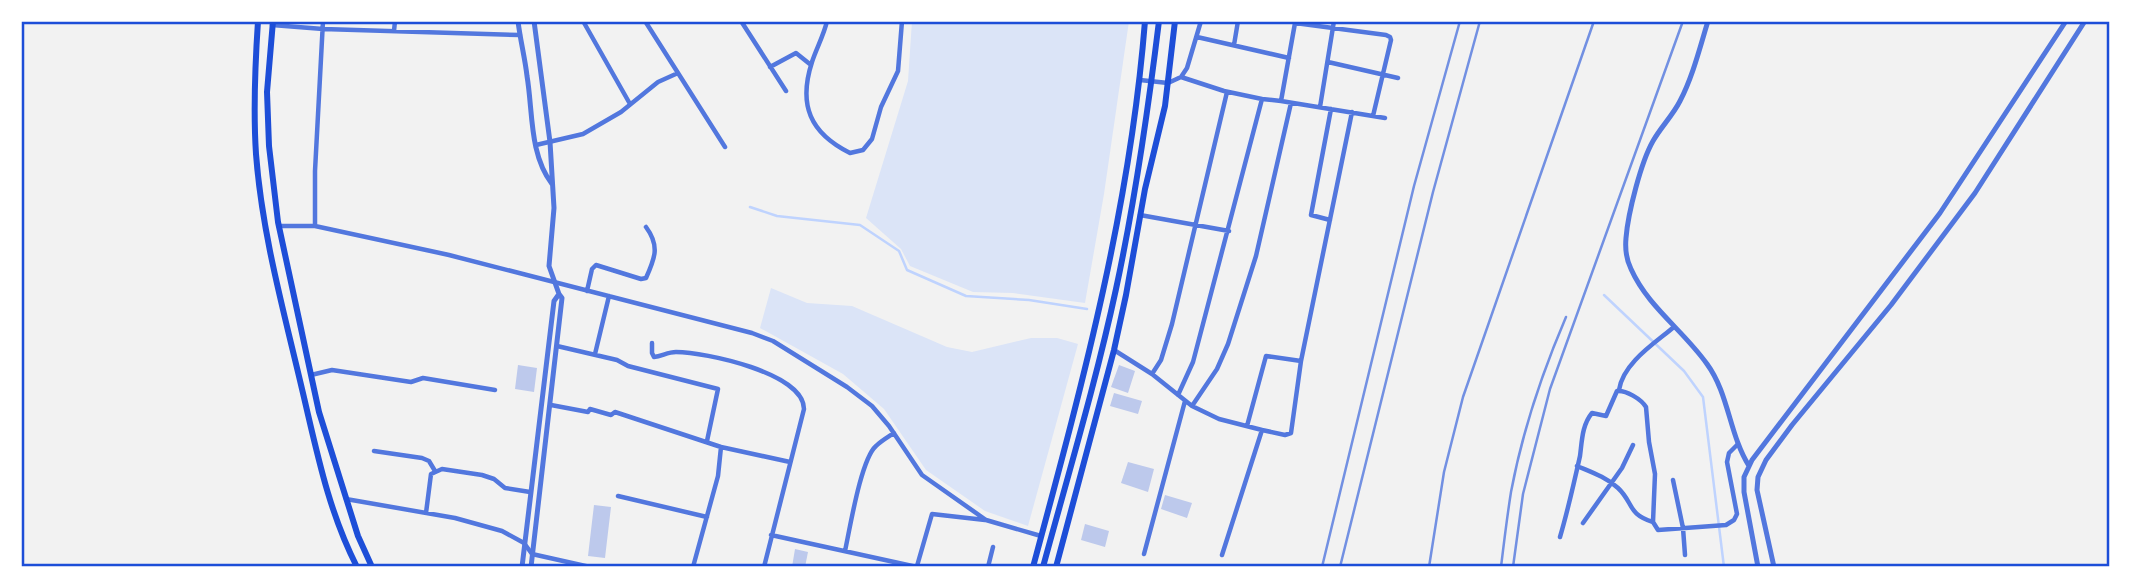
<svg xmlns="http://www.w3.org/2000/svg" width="2131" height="588" viewBox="0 0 2131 588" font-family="'Noto Serif',serif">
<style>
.green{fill:#dbe4f7}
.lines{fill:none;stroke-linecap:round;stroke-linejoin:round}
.stream{stroke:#bfd3fe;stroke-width:2.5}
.building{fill:#bdc9ec}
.minor{stroke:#5277de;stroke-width:4.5}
.tertiary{stroke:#5277de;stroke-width:5}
.primary{stroke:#1d4ed8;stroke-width:6}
.rail{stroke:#7290e2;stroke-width:2.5}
.neatline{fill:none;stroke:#1d4ed8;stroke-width:2.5}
</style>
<rect width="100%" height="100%" fill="#f2f2f2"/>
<path class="green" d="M912,21H1129L1104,194L1085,303L1013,293L973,292L910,266L901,249L866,218L908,81Z
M771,288L807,303L852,306L947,347L972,352L1031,338H1057L1078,344L1028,526L985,511L926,470L884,409L843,374L760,328Z"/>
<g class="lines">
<path class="stream" d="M750,207L777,216L860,225L899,251L907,270L966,296L1029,300L1087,309
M1604,295L1684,371L1703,397L1724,567"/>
</g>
<path class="building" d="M518,365L537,368L534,392L515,389Z
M1119,365L1135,371L1128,393L1111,387Z
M1114,393L1142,401L1138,414L1110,406Z
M1128,462L1154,469L1148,492L1121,483Z
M1165,495L1192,503L1187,518L1161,509Z
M594,505L611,507L605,558L588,556Z
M1085,524L1109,531L1105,547L1081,540Z
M795,549L808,552L805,567H792Z"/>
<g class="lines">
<path class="minor" d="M583,21L630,104
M645,21L725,147
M741,21L786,91
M827,21C824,35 816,49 812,62C798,105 810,133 850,153L863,150L872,139L881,107L898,71L902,21
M272,25L323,29L520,35
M394,31L395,21
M1197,37L1289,58
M1234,45L1238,21
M1328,62L1398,78
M770,67L796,53L811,65
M1181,77L1187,68L1201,21
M1140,80L1168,83L1181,77L1224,91L1262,99L1193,362L1178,395
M1262,99L1281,101L1295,23L1386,35L1390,37L1391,40L1373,116
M1281,101L1385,118
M1320,107L1334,21
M536,145L583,134L621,112L658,82L678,73
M1140,215L1229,231
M1330,220L1311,215L1331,109
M279,226H315L449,255L752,333L773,341L847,387L872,406L889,426L922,475L986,520L1041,536
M315,226V171L323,21
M587,291L592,269L596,265L641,279L646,278C655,258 660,246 646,227
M652,343V353L654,357C662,356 668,352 676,352C705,352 804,373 804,409L764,567
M557,346L617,360L628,366L718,389L707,441
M1114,350L1152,374L1192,406L1219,419L1262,430L1222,555
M595,354L609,296
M1152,374L1161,360L1172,324L1227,92
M311,375L332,370L411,382L423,378L495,390
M1619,390C1623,363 1655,343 1674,327
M551,405L588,412L590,409L611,415L615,412L721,447L790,462
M1192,406L1217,369L1228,344L1256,256L1291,103
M1247,426L1266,356L1301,361
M1262,430L1285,435L1291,433L1301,361L1352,112
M374,451L422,458L429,461L435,471
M1577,466C1591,472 1606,477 1618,488C1634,503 1627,514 1653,522
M1673,480L1683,528L1685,555
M618,496L707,517
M346,499L455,518L502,531L524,543L532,554L590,567
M426,513L431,474L442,469L482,475L494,479L505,488L530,492
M1583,523L1622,468L1633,445
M771,535L917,567
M1560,537C1568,510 1574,483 1580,456C1582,441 1582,425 1592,413L1606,416L1617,391C1626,390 1641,399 1646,407L1649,442L1655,474L1653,522L1658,530L1726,525L1734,520L1737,514L1727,462L1729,453L1737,445
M845,551C850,528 861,459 876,446C881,441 888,437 894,433
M1144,554L1185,401
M917,566L932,514L985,520
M693,567L718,476L721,447
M988,567L993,547"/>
<path class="tertiary" d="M518,21C520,39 525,58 527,76C533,111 529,154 552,184
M1708,21C1700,47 1693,76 1680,101C1673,115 1661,127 1653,141C1641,162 1628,213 1626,238C1625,249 1626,259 1631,269C1648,307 1683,330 1707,364C1729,394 1729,434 1749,466
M522,567L554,301L559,294
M531,567L562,298L559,294L549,266L554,208L550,142L534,21
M1758,567L1744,492V477L1752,460L1940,213L2066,21
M1774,567L1757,490L1758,477L1766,460L1792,425L1891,305L1975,193L2085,21"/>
<path class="primary" d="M258,21C255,66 253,109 256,154C262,234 284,312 302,389C317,452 328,510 357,567
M273,21L267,92L269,146L278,222L319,412L358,536L372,567
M1033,567C1082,385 1130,210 1145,21
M1043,567C1068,475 1096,382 1116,289C1135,201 1148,111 1159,21
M1056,567L1114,350L1126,295L1145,189L1165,106L1175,21"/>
<path class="rail" d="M1322,567L1414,186L1460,21
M1340,567L1433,192L1480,21
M1429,567L1444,472L1463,397L1594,21
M1501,567C1504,542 1507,517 1511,492C1522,433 1542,373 1566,317
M1513,567L1523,494L1550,389L1683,21"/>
</g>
<rect width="2131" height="588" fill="none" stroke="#ffffff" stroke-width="46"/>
<rect x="23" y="23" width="2085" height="542" class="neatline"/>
</svg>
